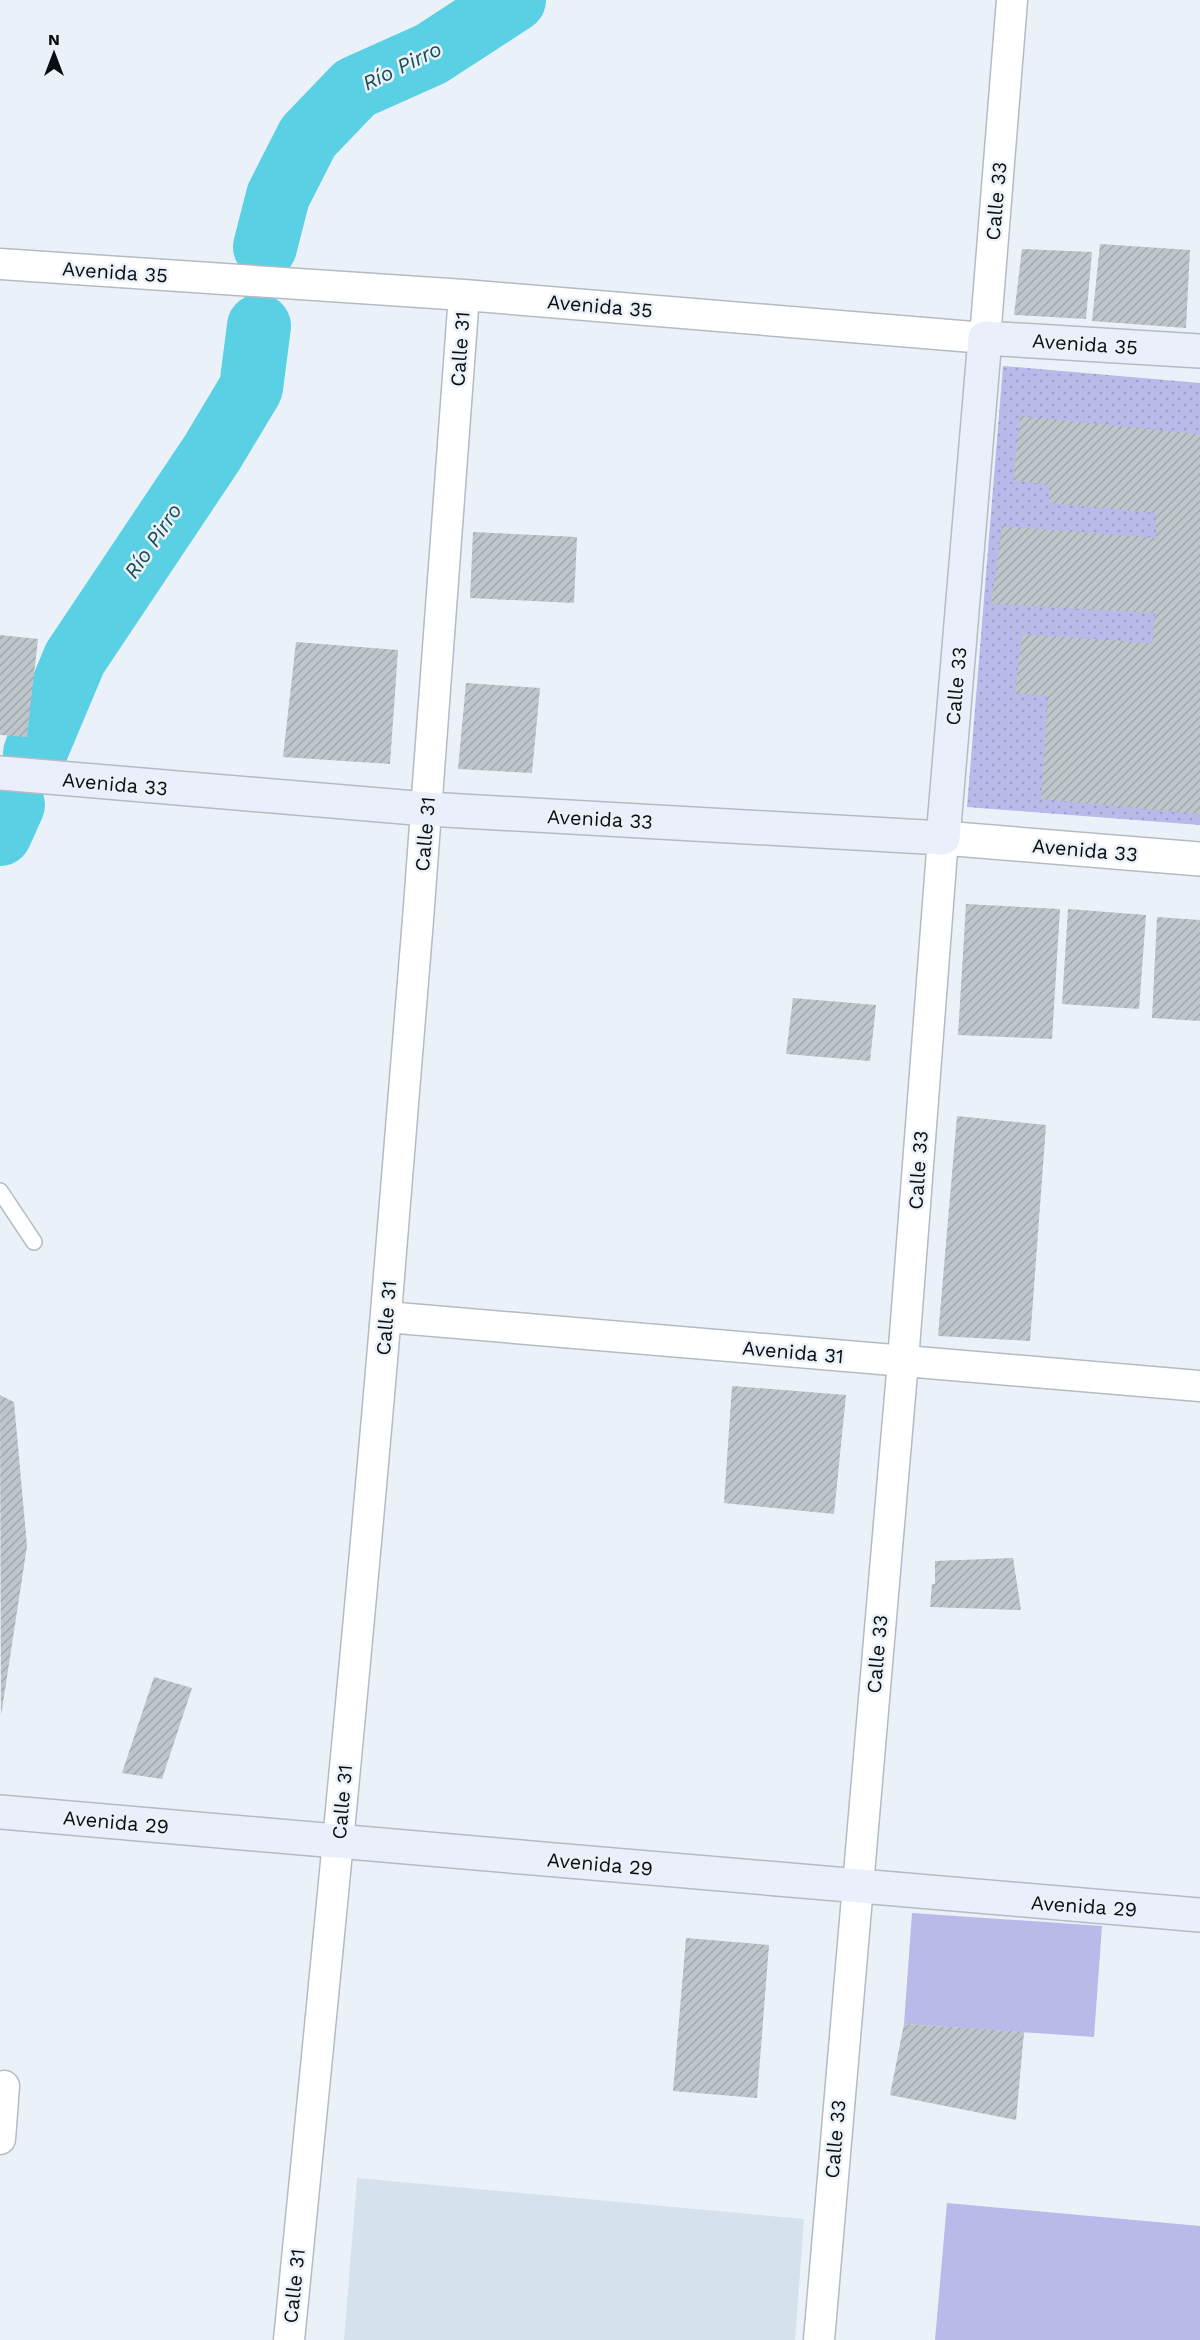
<svg xmlns="http://www.w3.org/2000/svg" width="1200" height="2340" viewBox="0 0 1200 2340" font-family="'Work Sans',sans-serif">
<style>
.built{fill:#d5e2ee}
.grass{fill:url(#grass-dots)}
.garden{fill:#b9b9ea}
.lines{fill:none;stroke-linecap:round;stroke-linejoin:round}
.river{stroke:#5ad0e4;stroke-width:64}
.building{fill:url(#building-hatch)}
.service-casing{stroke:#b4bbc2;stroke-width:18}
.minor-casing{stroke:#b4bbc2;stroke-width:33}
.tertiary-casing{stroke:#b4bbc2;stroke-width:36}
.secondary-casing{stroke:#b4bbc2;stroke-width:36}
.service{stroke:#fff;stroke-width:15}
.minor{stroke:#fff;stroke-width:30}
.tertiary{stroke:#fff;stroke-width:33}
.secondary{stroke:#eaeffb;stroke-width:33}
.labels{text-anchor:middle;stroke-width:5;stroke-linejoin:round;paint-order:stroke}
.street-label{font-size:20px;fill:#0b0e10;stroke:#eaf1f8}
.water-label{font-size:21px;font-style:italic;fill:#174b54;stroke:#eaf1f8}
</style>
<defs>
<pattern id="grass-dots" width="8" height="8" patternUnits="userSpaceOnUse" patternTransform="scale(1.5)"><rect width="8" height="8" fill="#b9b9ea"/><path d="M2 2h.1M6 6h.1" fill="none" stroke="#9e9ec8" stroke-width="1.8" stroke-linecap="round"/></pattern>
<pattern id="building-hatch" width="6" height="6" patternUnits="userSpaceOnUse" patternTransform="scale(1.5)"><rect width="6" height="6" fill="#bdc6cb"/><path d="M-1 1l2-2M0 6l6-6M5 7l2-2" fill="none" stroke="#a1a9ad"/></pattern>
</defs>
<rect width="100%" height="100%" fill="#eaf1f8"/>
<path class="built" d="M357,2178L804,2219L795,2340H344Z"/>
<path class="grass" d="M1003,366L1200,383V825L967,807Z"/>
<path class="garden" d="M912,1913L1102,1926L1094,2037L904,2024Z
M947,2203L1200,2226V2340H935Z"/>
<g class="lines">
<path class="river" d="M265,247L278,196L308,137L355,88L431,54L514,0
M35,753L75,658L212,453L251,388L259,326
M0,834L13,805"/>
</g>
<path class="building" d="M1100,244L1190,250L1186,328L1092,321Z
M1022,249L1092,252L1086,319L1014,315Z
M1020,416L1200,434V814L1041,799L1048,696L1015,693L1022,634L1152,643L1155,613L991,604L1002,526L1156,538V513L1049,503V485L1013,480Z
M473,532L577,537L574,603L470,598Z
M0,635L38,639L27,737L0,735Z
M296,642L398,650L390,764L283,757Z
M466,683L540,688L532,773L458,769Z
M966,904L1060,909L1052,1039L958,1035Z
M1068,909L1146,915L1139,1009L1062,1004Z
M1157,917L1200,920V1021L1152,1018Z
M793,998L876,1005L870,1061L786,1054Z
M957,1116L1046,1125L1030,1341L938,1336Z
M732,1386L846,1395L834,1514L724,1503Z
M0,1395L14,1402L27,1546L1,1716Z
M1013,1558L1021,1610L930,1607L932,1584H935V1561Z
M154,1677L192,1688L162,1779L122,1773Z
M686,1938L769,1945L757,2098L673,2091Z
M904,2024L1024,2032L1016,2120L890,2095Z"/>
<g class="lines">
<defs>
<path id="service" d="M0,1191L34,1242"/>
<path id="minor" d="M0,264L464,295L985,338L1012,0
M386,1317L1200,1386
M0,2139L4,2086
M289,2340C323,1998 357,1656 386,1313C415,974 440,634 464,295
M819,2340L903,1361L943,838"/>
<path id="tertiary" d="M943,838L1200,859"/>
<path id="secondary" d="M0,773L427,809L943,838L985,338L1200,351
M0,1812C400,1845 800,1883 1200,1915"/>
</defs>
<use href="#service" class="service-casing"/>
<use href="#minor" class="minor-casing"/>
<use href="#tertiary" class="tertiary-casing"/>
<use href="#secondary" class="secondary-casing"/>
<use href="#service" class="service"/>
<use href="#minor" class="minor"/>
<use href="#tertiary" class="tertiary"/>
<use href="#secondary" class="secondary"/>
</g>
<g class="labels">
<g class="street-label">
<text transform="translate(996 201) rotate(-85)" y="7">Calle 33</text>
<text transform="translate(115 272) rotate(4)" y="7">Avenida 35</text>
<text transform="translate(600 306) rotate(5)" y="7">Avenida 35</text>
<text transform="translate(1085 344) rotate(4)" y="7">Avenida 35</text>
<text transform="translate(460 349) rotate(-86)" y="7">Calle 31</text>
<text transform="translate(956 686) rotate(-85)" y="7">Calle 33</text>
<text transform="translate(115 784) rotate(5)" y="7">Avenida 33</text>
<text transform="translate(600 819) rotate(3)" y="7">Avenida 33</text>
<text transform="translate(425 834) rotate(-85)" y="7">Calle 31</text>
<text transform="translate(1085 850) rotate(5)" y="7">Avenida 33</text>
<text transform="translate(918 1170) rotate(-86)" y="7">Calle 33</text>
<text transform="translate(386 1318) rotate(-85)" y="7">Calle 31</text>
<text transform="translate(793 1352) rotate(5)" y="7">Avenida 31</text>
<text transform="translate(877 1654) rotate(-85)" y="7">Calle 33</text>
<text transform="translate(342 1802) rotate(-85)" y="7">Calle 31</text>
<text transform="translate(116 1822) rotate(5)" y="7">Avenida 29</text>
<text transform="translate(600 1864) rotate(5)" y="7">Avenida 29</text>
<text transform="translate(1084 1906) rotate(4)" y="7">Avenida 29</text>
<text transform="translate(835 2139) rotate(-85)" y="7">Calle 33</text>
<text transform="translate(294 2286) rotate(-84)" y="7">Calle 31</text>
</g>
<g class="water-label">
<text transform="translate(402 66) rotate(-26)" y="7">Río Pirro</text>
<text transform="translate(153 541) rotate(-56)" y="7">Río Pirro</text>
</g>
</g>
<g transform="translate(54 54)" stroke="#eaf1f8" stroke-width="4.5" paint-order="stroke">
<path d="M0-4.5L10 22L0 15L-10 22Z" fill="#0b0e10"/>
<text y="-9" font-size="16" font-weight="bold" text-anchor="middle" fill="#0b0e10">N</text>
</g>
</svg>
